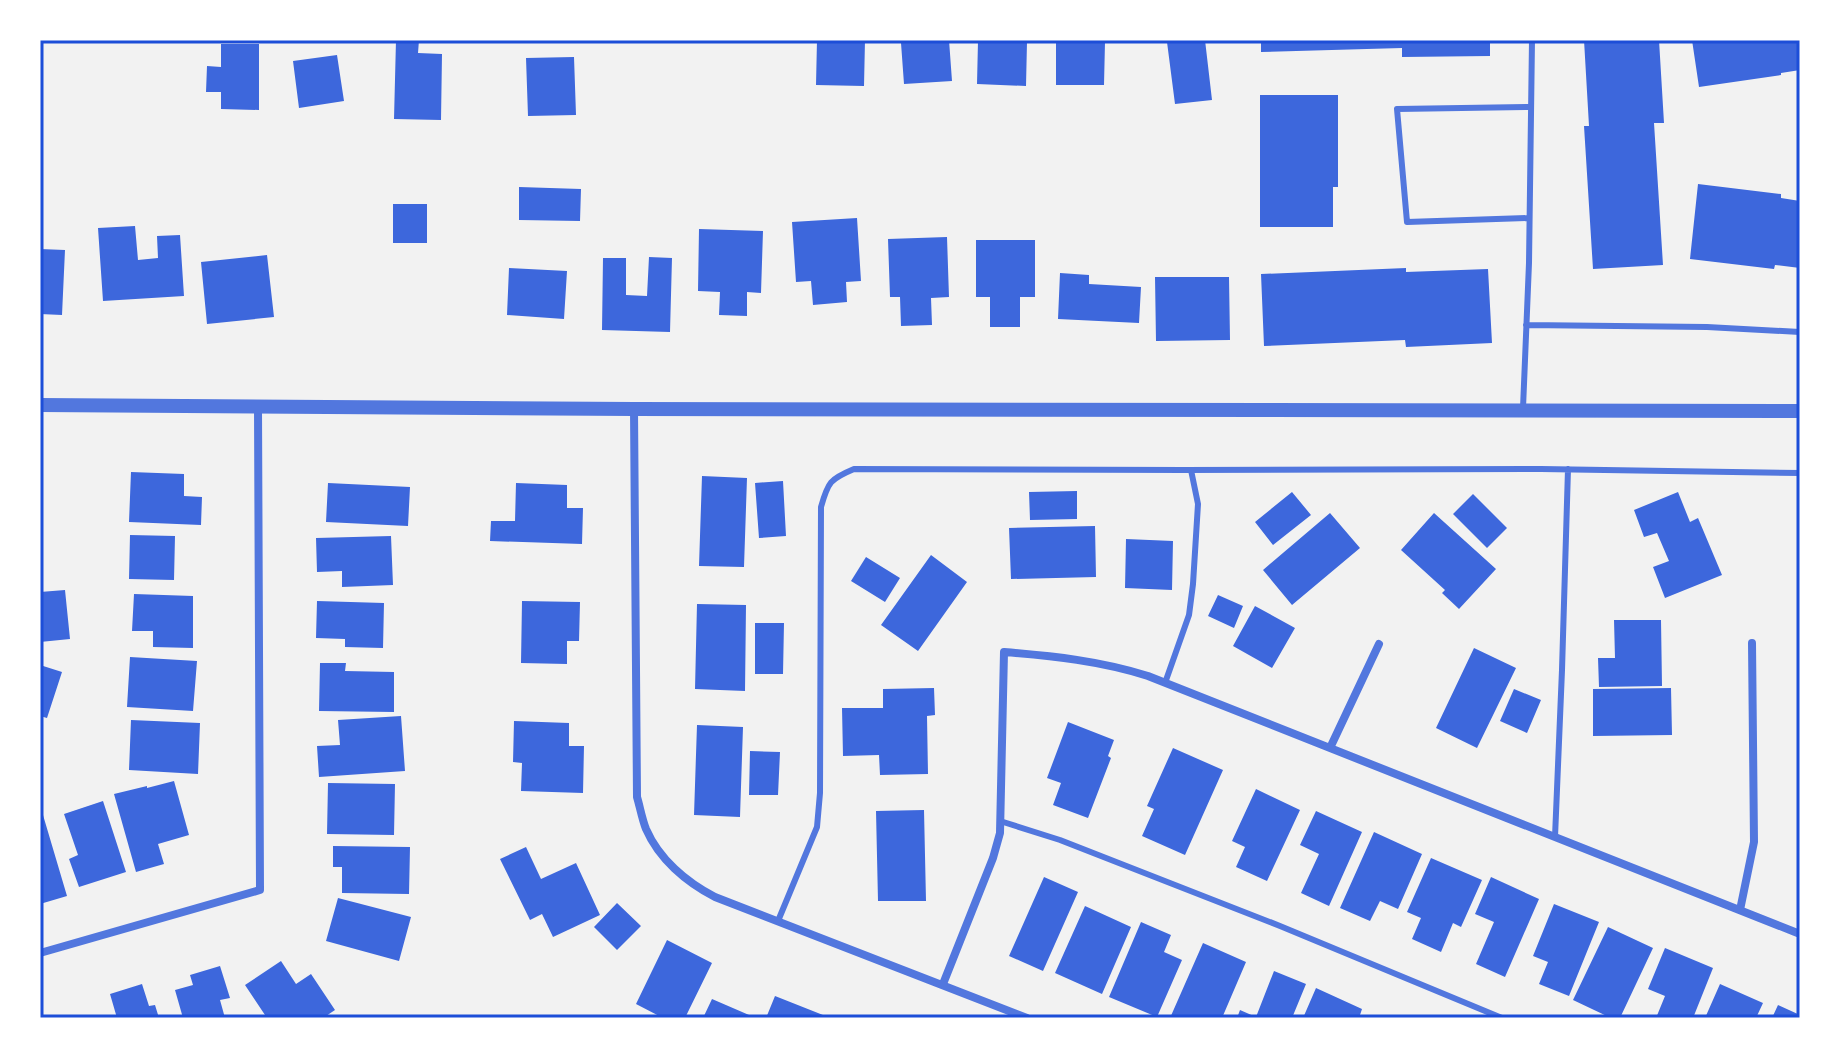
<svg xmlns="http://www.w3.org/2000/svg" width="1840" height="1058" viewBox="0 0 1840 1058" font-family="Helvetica,sans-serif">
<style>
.building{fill:#3d67dc}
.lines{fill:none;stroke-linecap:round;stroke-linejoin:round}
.service{stroke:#5277de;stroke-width:6}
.minor{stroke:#5277de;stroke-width:8}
.tertiary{stroke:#5277de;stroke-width:14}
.neatline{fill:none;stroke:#1d4ed8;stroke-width:3}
</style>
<rect width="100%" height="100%" fill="#f2f2f2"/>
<path class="building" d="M396,40H419L418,53L442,54L441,120L394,119Z
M817,40H865L864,86L816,85Z
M933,40H949L952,81L904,84L901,43Z
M1184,40H1205L1212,100L1175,104L1167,42Z
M1261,40H1490V56L1402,57V48L1261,52Z
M1584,40H1659L1664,123H1654L1663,265L1593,269L1584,126H1589Z
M1692,40H1800V70L1781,73V75L1699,87Z
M978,41L1027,42L1026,86L977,84Z
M1056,42H1105L1104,85H1056Z
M221,44H259V110L221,109V92H206L207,66L221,67Z
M337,55L344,101L299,108L293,61Z
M574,57L576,115L528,116L526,58Z
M1260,95H1338V187H1333V227H1260Z
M1698,184L1781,194V198L1800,201V268L1775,265L1774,269L1690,259Z
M519,187L581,189L580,221L519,220Z
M393,204H427V243H393Z
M857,218L861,281L846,282L847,302L813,305L811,281L796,282L792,222Z
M135,226L138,260L158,258L157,236L180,235L184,296L103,301L98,228Z
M699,229L763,231L761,293L747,292V316L719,315L720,292L698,291Z
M947,237L949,297L931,298L932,325L901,326L900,297H890L888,239Z
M976,240H1035V297H1020V327H990V297H976Z
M40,249L65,250L62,315L40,314Z
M267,255L274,317L207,324L201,262Z
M649,257L672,258L670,332L602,330L603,258H626V295L647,296Z
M509,268L567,271L564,319L507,315Z
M1406,268V272L1488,269L1492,343L1406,347L1405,340L1264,346L1261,274Z
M1060,273L1089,275V284L1141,287L1139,323L1058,319Z
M1155,277H1229L1230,340L1156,341Z
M131,472L184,474V496L202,497L201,525L129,522Z
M702,476L747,478L744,567L699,566Z
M783,481L786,536L759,538L755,483Z
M328,483L410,487L408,526L326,522Z
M516,483L567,485V508H583L582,544L490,541L491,521H515Z
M1077,491V519L1030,520L1029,492Z
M1292,492L1311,515L1273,545L1255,522Z
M1678,492L1690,522L1698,518L1722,575L1665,598L1653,567L1669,561L1657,533L1644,537L1634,510Z
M1473,494L1507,528L1487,548L1453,514Z
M1330,513L1360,548L1292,605L1263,570Z
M1434,513L1496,569L1459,609L1442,593L1445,590L1401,550Z
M1095,526L1096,577L1011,579L1009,528Z
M130,535L175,536L174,580L129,579Z
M391,536L393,585L342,587V571L317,572L316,538Z
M1126,539L1173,541L1172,590L1125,588Z
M931,555L967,582L918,651L881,625Z
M866,557L900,578L885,602L851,581Z
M65,590L70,639L40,642V592Z
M134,594L193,596V648L153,647V631H132Z
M1218,595L1243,606L1234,628L1208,616Z
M317,601L384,603L383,648L345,647V639L316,638Z
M522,601L580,602L579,641H567V664L521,663Z
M697,604L746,605L745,691L695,689Z
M1255,606L1295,628L1272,668L1233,646Z
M1614,620H1661L1662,686L1599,687L1598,658H1615Z
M755,623H784L783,674H755Z
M1474,648L1516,668L1477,748L1436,728Z
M130,657L197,661L193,711L127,707Z
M320,663H346L345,671L394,672V712L319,711Z
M40,665L62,672L47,718L40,716Z
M934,688L935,715L927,716L928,774L880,775L879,755L843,756L842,708H883V689Z
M1671,688L1672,735L1593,736V689Z
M1514,689L1541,700L1527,733L1500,721Z
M401,716L405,771L319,777L317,746L340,745L338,720Z
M131,720L200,723L198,774L129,770Z
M514,721L569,723V746H584L583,793L521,791L522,763L513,762Z
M1068,722L1114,740L1108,756L1111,758L1088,818L1053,805L1061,783L1047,778Z
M697,725L743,727L740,817L694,815Z
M1173,748L1223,770L1185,855L1142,836L1154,809L1147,806Z
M750,751L780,752L778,795H749Z
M174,781L189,835L158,844L164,864L136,872L114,794L147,786V788Z
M328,783L395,784L394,835L327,834Z
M1256,789L1300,810L1267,881L1236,867L1245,847L1232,841Z
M103,801L126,872L79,887L69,859L78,855L64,814Z
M924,810L926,901H878L876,811Z
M1316,811L1362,832L1329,906L1301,893L1319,854L1300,845Z
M43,815L67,896L40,904V816Z
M1374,832L1422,854L1398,909L1380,901L1370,921L1340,908Z
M333,846L410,847L409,894L342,893V867H333Z
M526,847L541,879L576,863L600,915L553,937L542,914L530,920L500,859Z
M1431,858L1482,880L1461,927L1453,923L1441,952L1412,939L1421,918L1407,912Z
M1044,877L1078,892L1043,971L1009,956Z
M1491,877L1539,899L1505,977L1476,964L1494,922L1475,914Z
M338,898L411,917L399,961L326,941Z
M617,903L641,926L617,950L594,927Z
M1554,904L1599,922L1569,996L1539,984L1548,962L1533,956Z
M1085,906L1131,927L1102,994L1055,973Z
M1141,922L1171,935L1164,952L1182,960L1157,1017L1109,997Z
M1608,927L1653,948L1620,1018H1611L1573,1000Z
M667,940L712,963L685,1018H663L636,1004Z
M1203,943L1246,962L1222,1018H1170Z
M1665,948L1713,968L1693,1018H1656L1665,996L1648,989Z
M281,961L296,984L311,974L335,1010L323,1018H267L245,985Z
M220,966L230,998L220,1000L225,1018H183L175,990L193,985L190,975Z
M1274,971L1306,984L1292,1018H1237L1240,1010L1256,1017Z
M142,984L149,1006L155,1005L159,1018H117L110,994Z
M1720,984L1763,1003L1756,1018H1705Z
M1316,988L1362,1009L1359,1018H1303Z
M775,996L823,1015L822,1018H766Z
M712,999L756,1018H703Z
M1778,1005L1800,1015V1018H1772Z"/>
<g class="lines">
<path class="service" d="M1529,218L1407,222L1397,109L1530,107
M1526,325L1707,327L1800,332
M1523,408L1529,263L1532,40
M1165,683L1189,615L1193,584L1198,504L1191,470
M1000,821L1060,840L1280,926L1502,1018
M1555,837L1562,670L1568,469
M778,921L817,827L820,793L821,507C828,482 830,479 854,469L1184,470L1541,469L1800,473"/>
<path class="minor" d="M634,409L637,797C640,807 642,819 646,829C659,859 686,882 715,897L1027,1018
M1330,748L1379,644
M1740,910L1754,842L1752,643
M40,953L260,890L258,407
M943,984L993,858L1000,833L1004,652C1053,656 1101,661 1148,676L1800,934"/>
<path class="tertiary" d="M40,405L634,409L1800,411"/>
</g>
<rect width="1840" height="1058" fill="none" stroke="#ffffff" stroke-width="84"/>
<rect x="42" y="42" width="1756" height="974" class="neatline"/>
</svg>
